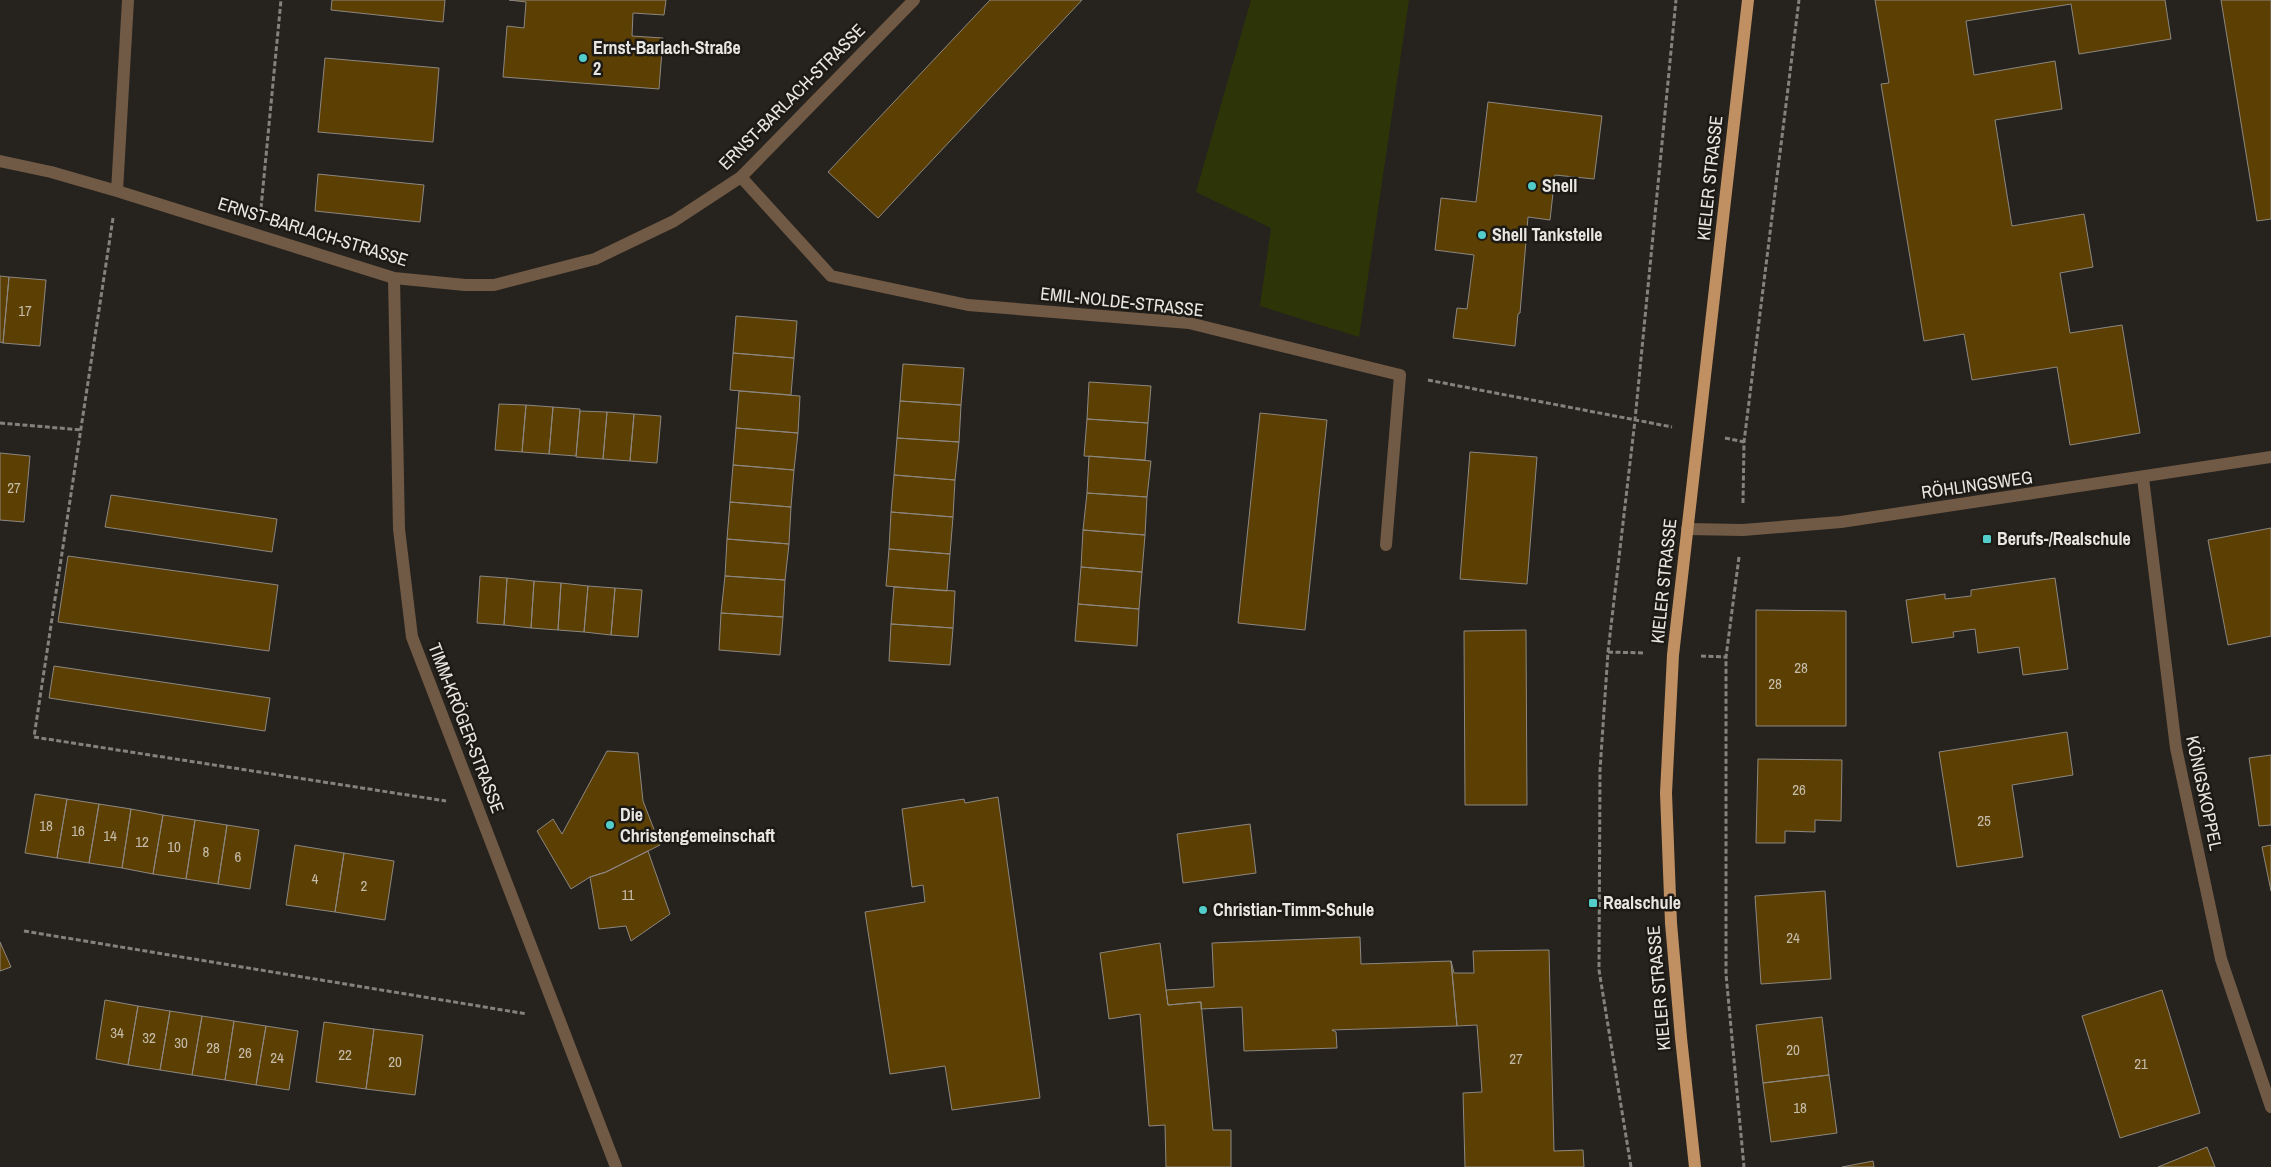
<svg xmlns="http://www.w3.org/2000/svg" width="2271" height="1167" viewBox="0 0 2271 1167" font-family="'Archivo Narrow',sans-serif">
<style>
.green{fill:#2d3508}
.building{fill:#5c3f03;stroke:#8c8781}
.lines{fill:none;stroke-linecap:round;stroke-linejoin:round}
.path{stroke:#84827d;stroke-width:3;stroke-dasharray:5 2.5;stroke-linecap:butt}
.minor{stroke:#715a45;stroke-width:12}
.major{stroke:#c09062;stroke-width:12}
.poi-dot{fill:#53cdc9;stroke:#1d1a15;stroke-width:2}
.labels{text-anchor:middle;stroke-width:5;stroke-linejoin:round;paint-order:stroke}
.number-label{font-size:15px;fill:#c5bcaa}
.poi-label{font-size:18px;font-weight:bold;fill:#e8e6e2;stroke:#1d1a15;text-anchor:start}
.street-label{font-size:18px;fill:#e8e6e2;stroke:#1d1a15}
</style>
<rect width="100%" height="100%" fill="#26231e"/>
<path class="green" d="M1251,0H1409L1359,337L1260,306L1271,228L1196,192Z"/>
<path class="building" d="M332,0H445L443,22L331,10Z
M509,0H666L664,15L633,13L632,36L663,38L659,89L503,77L507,26L524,28L526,2Z
M990,0H1082L878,218L828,172Z
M1875,0H2165L2171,39L2079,54L2071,4L1966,21L1974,75L2055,61L2062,109L1995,120L2012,226L2084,214L2093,267L2060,273L2070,333L2122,325L2140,433L2070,445L2057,367L1972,380L1964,334L1924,341L1881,84L1889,83Z
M2221,0H2271V219L2257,221Z
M325,58L439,68L433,142L318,132Z
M1488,102L1602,116L1594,179L1555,175L1550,220L1528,217L1520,313L1518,314L1515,346L1453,338L1457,308L1467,309L1474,255L1435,250L1441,198L1476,202Z
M318,174L424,185L420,222L315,211Z
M0,276L9,277L3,343L0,342Z
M9,277L46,280L40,346L3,343Z
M736,316L797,321L794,358L733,353Z
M733,353L794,358L791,395L730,390Z
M903,364L964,368L961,405L900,401Z
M1089,382L1151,386L1148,423L1087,419Z
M739,391L800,396L798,433L736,428Z
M900,401L961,405L959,442L897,438Z
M499,404L526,405L522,452L495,450Z
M526,405L553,407L549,454L522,452Z
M553,407L580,409L576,456L549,454Z
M580,411L607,412L603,459L576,457Z
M607,412L634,414L630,461L603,459Z
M1260,413L1327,420L1305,630L1238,623Z
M634,414L661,416L657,463L630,461Z
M1087,419L1148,423L1145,460L1084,456Z
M736,428L798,433L794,470L733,465Z
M897,438L959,442L955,480L894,475Z
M1470,452L1537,457L1527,584L1460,579Z
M0,453L30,456L24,522L0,520Z
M1089,456L1151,461L1147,497L1087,493Z
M733,465L794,470L791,507L730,502Z
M894,475L955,480L953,517L891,512Z
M1087,493L1147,497L1145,535L1083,530Z
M111,495L277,519L272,552L105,527Z
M730,502L791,507L789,544L727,539Z
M891,512L953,517L950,554L889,549Z
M2271,528V636L2228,645L2208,540Z
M1083,530L1145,535L1142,572L1081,567Z
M727,539L789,544L785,580L725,576Z
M889,549L950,554L947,591L886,586Z
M68,556L278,585L269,651L58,622Z
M1081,567L1142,572L1139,609L1078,604Z
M480,576L507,578L504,625L477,623Z
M725,576L785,580L783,617L721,613Z
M507,578L534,581L531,628L504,625Z
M2055,578L2068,669L2023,675L2019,647L1978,653L1975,629L1953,632L1954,637L1912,643L1906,600L1945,594V599L1971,596V590Z
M534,581L561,583L558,630L531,628Z
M561,583L588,586L584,632L558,630Z
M588,586L615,588L611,635L584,632Z
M894,587L955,591L953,628L891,624Z
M615,588L642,590L638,637L611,635Z
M1078,604L1139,609L1137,646L1075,641Z
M1756,610L1846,611V726H1756Z
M721,613L783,617L780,655L719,650Z
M891,624L953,628L950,665L889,661Z
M1526,630L1527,805H1465L1464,631Z
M54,666L270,698L265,731L49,698Z
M2067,732L2073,775L2012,785L2023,857L1957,867L1939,752Z
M607,751L638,753L643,801L660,845L606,872L590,877L571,889L537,831L553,819L562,834Z
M2271,755V825L2259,826L2249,758Z
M1758,759L1842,760L1841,821L1815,820V832L1785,831V843H1756Z
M35,794L67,799L57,858L25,853Z
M998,797L1040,1098L952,1110L945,1066L890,1074L865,912L925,902L923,885L912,887L902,809L964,799L965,803Z
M67,799L99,804L89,863L57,858Z
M99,804L131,809L122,868L89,863Z
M131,809L163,815L153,874L122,868Z
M163,815L195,820L186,879L153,874Z
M195,820L227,825L218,884L186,879Z
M1250,824L1256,873L1183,883L1177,834Z
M227,825L259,830L250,889L218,884Z
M295,845L344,853L335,912L286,905Z
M2271,845V891L2262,847Z
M648,851L670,914L631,941L626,926L599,929L590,877L606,872Z
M344,853L394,861L385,920L335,912Z
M1825,891L1831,979L1761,984L1755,896Z
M1360,937L1361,964L1451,961L1457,1026L1332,1030L1336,1032L1337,1048L1244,1051L1242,1007L1201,1009V1002L1168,1005L1166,990L1214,987L1212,943Z
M0,942L11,967L0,971Z
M1160,943L1168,1005L1201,1002L1213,1130H1231V1167H1166L1165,1125L1149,1126L1140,1014L1109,1019L1100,953Z
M1549,950L1554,1151L1583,1150L1584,1167H1465L1463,1093L1482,1092L1477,1025L1457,1026L1451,961L1454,973H1474L1473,951Z
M2162,990L2200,1113L2120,1138L2082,1016Z
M105,1000L138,1006L128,1065L96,1059Z
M138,1006L170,1011L160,1070L128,1065Z
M170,1011L202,1016L192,1075L160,1070Z
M202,1016L234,1021L225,1080L192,1075Z
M1822,1017L1829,1075L1763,1083L1756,1025Z
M234,1021L266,1026L256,1085L225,1080Z
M324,1022L374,1029L366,1089L316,1082Z
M266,1026L298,1031L289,1090L256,1085Z
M374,1029L423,1035L415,1095L366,1089Z
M1829,1075L1837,1133L1771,1142L1763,1083Z
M2207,1147L2215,1167H2158Z
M1873,1161L1874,1167H1842Z"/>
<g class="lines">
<path class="path" d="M261,208L281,0
M113,218L34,737L446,801
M1428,380L1672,427
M0,423L82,430
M1725,438L1744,442
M1743,503L1744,442L1799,0
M1739,557L1726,657V974L1744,1167
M1608,652L1645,653
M1701,656L1726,657
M24,931L527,1014
M1631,1167L1599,970L1600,770L1608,652L1635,420L1676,0"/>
<path class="minor" d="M0,161L51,172L117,191L394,278L465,285H494L595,259L674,221L741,177L914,0
M741,177L831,276L968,305L1189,323L1400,375L1386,545
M117,191L128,0
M394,278L399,529L412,637L616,1167
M2143,478L2176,748L2221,959L2271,1107
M1687,529L1743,530L1841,522L2271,457"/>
<path class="major" d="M1695,1167L1681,1038L1671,923L1666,793L1673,655L1748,0"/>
</g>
<g class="poi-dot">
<circle cx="583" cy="58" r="5"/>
<circle cx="1532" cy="186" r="5"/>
<circle cx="1482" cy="235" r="5"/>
<rect x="1982" y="534" width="10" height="10" rx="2.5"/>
<circle cx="610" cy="825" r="5"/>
<rect x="1588" y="898" width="10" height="10" rx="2.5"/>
<circle cx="1203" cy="910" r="5"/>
</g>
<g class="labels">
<g class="number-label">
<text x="25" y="316">17</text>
<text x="14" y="493">27</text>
<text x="1801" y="673">28</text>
<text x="1775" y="689">28</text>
<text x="1799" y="795">26</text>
<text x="1984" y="826">25</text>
<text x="46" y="831">18</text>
<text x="78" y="836">16</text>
<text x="110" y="841">14</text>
<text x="142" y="847">12</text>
<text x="174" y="852">10</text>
<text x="206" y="857">8</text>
<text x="238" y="862">6</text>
<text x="315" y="884">4</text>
<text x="364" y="891">2</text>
<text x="628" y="900">11</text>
<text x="1793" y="943">24</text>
<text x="117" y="1038">34</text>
<text x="149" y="1043">32</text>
<text x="181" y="1048">30</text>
<text x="213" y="1053">28</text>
<text x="1793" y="1055">20</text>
<text x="245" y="1058">26</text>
<text x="345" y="1060">22</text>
<text x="277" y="1063">24</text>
<text x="1516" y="1064">27</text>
<text x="395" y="1067">20</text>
<text x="2141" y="1069">21</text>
<text x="1800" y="1113">18</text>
</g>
<g class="poi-label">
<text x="593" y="54">Ernst-Barlach-Straße<tspan x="593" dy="21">2</tspan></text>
<text x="1542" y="192">Shell</text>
<text x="1492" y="241">Shell Tankstelle</text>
<text x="1997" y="545">Berufs-/Realschule</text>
<text x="620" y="821">Die<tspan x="620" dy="21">Christengemeinschaft</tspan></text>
<text x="1603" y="909">Realschule</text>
<text x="1213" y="916">Christian-Timm-Schule</text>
</g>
<g class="street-label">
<text transform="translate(792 97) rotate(-45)" y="6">ERNST-BARLACH-STRASSE</text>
<text transform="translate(1710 178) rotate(-84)" y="6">KIELER STRASSE</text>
<text transform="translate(313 232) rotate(17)" y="6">ERNST-BARLACH-STRASSE</text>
<text transform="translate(1122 302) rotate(6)" y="6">EMIL-NOLDE-STRASSE</text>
<text transform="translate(1977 485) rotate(-8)" y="6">RÖHLINGSWEG</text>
<text transform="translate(1664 581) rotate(-84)" y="6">KIELER STRASSE</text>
<text transform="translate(466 728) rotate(69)" y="6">TIMM-KRÖGER-STRASSE</text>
<text transform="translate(2204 793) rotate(78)" y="6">KÖNIGSKOPPEL</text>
<text transform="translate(1659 988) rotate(-95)" y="6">KIELER STRASSE</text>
</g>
</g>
</svg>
